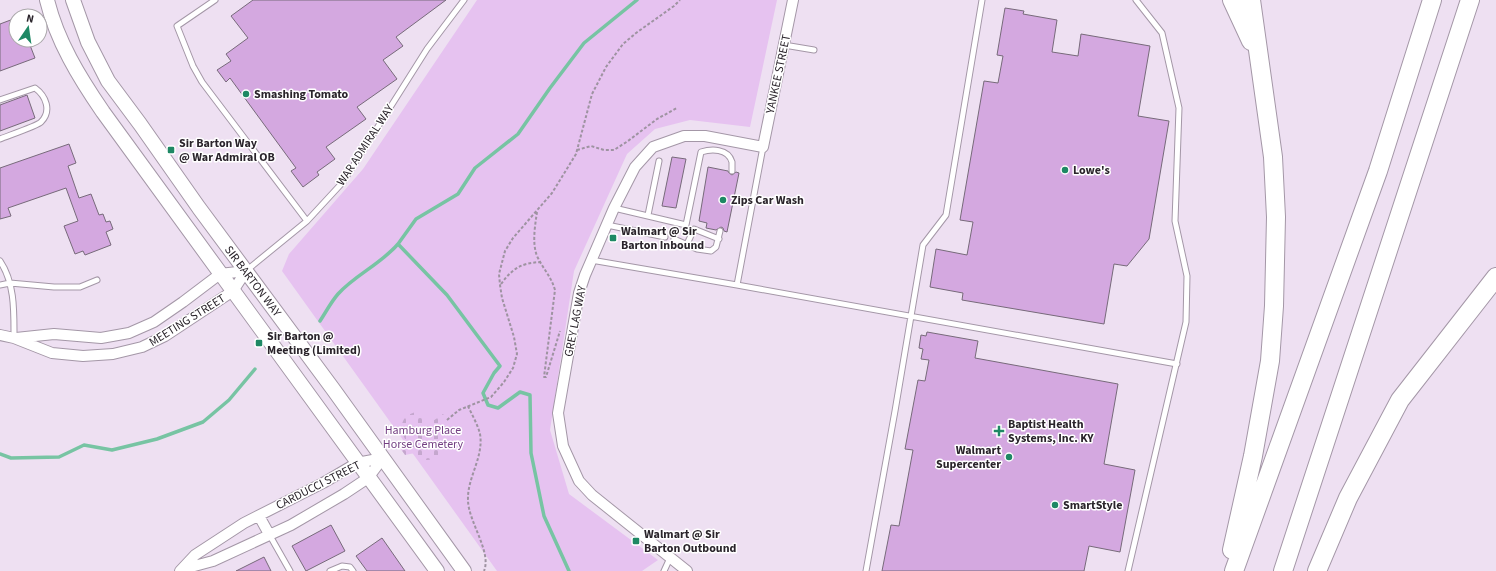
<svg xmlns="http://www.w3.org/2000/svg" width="1496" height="571" viewBox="0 0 1496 571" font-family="'Source Sans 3',sans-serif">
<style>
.green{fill:#e6c2f0}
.cemetery{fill:url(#cemetery-stones)}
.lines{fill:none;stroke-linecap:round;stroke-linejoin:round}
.stream{stroke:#77c4a3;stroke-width:3.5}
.building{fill:#d4a8e0;stroke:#776a7a}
.service-casing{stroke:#a497a7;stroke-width:7}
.minor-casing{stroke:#a497a7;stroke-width:12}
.secondary-casing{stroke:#a497a7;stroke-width:16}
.motorway-casing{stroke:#a497a7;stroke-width:20}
.path{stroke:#9e93a1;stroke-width:2;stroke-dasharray:3 2;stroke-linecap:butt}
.service{stroke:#fff;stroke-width:5}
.minor{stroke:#fff;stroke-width:10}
.secondary{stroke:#fff;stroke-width:14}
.motorway{stroke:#fff;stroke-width:18}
.poi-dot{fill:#1e8864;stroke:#fff;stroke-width:1.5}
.labels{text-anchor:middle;stroke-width:3;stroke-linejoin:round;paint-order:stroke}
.street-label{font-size:12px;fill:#2a242b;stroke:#fff}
.poi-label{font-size:12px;font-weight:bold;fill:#2a242b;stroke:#fff;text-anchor:start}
.park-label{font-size:12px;fill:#733e82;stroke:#fff}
</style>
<defs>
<pattern id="cemetery-stones" width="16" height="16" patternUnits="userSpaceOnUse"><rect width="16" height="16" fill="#e6c2f0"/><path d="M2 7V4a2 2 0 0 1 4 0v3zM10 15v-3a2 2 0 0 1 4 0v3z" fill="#c5a7ce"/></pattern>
</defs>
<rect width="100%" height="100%" fill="#eee0f2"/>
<path class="green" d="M477,0H777L750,127L690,120L655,129L627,154L574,271L550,430L569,494L658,560L642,571H497L282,271L289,254L363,169Z"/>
<path class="cemetery" d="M416,412C424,413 428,415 433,421L443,414L451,425L441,431C454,447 440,464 420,459L415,453L405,455L400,448L405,439C399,426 401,416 416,412Z"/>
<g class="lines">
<path class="stream" d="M320,321C326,312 331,302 338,294C355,275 381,264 398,244
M0,454L11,458L59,457L84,445L112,450L157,439L203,422L229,400L255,369
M569,571L544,516L531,453L530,395L520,392L498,408L488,405L483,393L494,373L500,366L447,295L398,244L416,219L458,194L475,168L518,134L550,88L584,43L637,0"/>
</g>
<path class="building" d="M253,0H446L396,37L403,46L383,60L397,79L357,107L366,119L326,147L335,159L317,172L319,175L303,187L291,171L296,168L230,78L226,82L217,70L231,61L226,54L248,38L231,16Z
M1005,8L1024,11L1023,14L1057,20L1052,52L1078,56L1081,34L1150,46L1138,116L1169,121L1149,239L1127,266L1114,264L1104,324L962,300L963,293L930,287L936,249L967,255L973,222L960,220L984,81L998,83L1003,56L997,55Z
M16,18V40H28L35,58L0,71V24Z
M27,95L35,118L0,131V105Z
M69,144L76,163L68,166L79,198L91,194L99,215L103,214L106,222L110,221L113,229L106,232L111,245L85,255L83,251L75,254L64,226L78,221L66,188L8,208L11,216L0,219V168Z
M672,157L686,159L676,208L662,206Z
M708,167L728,171L729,173L732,175L736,172L739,173L727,232L724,231L723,228L721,227L716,230L706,228L707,223L699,221Z
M927,332L978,341L975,358L1118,384L1104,464L1135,470L1120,552L1089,546L1084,571H882L891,525L899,526L913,450L905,449L918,380L925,381L929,360L921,359L923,349L919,348L921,335L926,336Z
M331,525L345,551L306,571L292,546Z
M382,538L405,571H367L356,556Z
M264,557L271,571H236Z"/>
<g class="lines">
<defs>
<path id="service" d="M215,0L177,26L193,66L202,82L307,221
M784,45L814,50
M0,100L35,88C46,96 52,111 41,122C37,126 7,136 0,139
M614,208L686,225L701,152C711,149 728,148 732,162C732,164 732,169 732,171
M648,215L659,161
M607,225L665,237
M674,239L697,249L711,251L716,247L720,231
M687,244L694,229L719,239
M591,260L737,285L763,147
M0,261C15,283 14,312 14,338
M247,270L307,221L343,182L427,49L464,0
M0,285L10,283L54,287H80L97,280
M737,285L1177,364
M269,534L290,571
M330,571L342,566L350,567L353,571
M664,571L670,558
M866,571L895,411L923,245L946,215L982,0
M1128,571L1186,322L1187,276L1175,221L1179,108L1162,33L1136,0"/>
<path id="minor" d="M0,335L14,338L52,353L83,356L113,354L142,347L165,336L233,291L246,271
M16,338L54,334L101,338L129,333L154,322L183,302L220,274L246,271
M259,516L269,534
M183,569L213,561L291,525L344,494L368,478L383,458
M180,571L195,555L244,523L323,483L357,463L383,458
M687,571L592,495L579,481L563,446L558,413L579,293L585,275L614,208L635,167L653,147L684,136H705L763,147L793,0"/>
<path id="secondary" d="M47,0C57,41 79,77 103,112L437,571
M73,0L88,42L108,81L140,124L199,208L333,389L464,571"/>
<path id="motorway" d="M1232,0L1251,41
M1232,550L1253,456L1270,361L1274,306L1276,217L1273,157L1251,0
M1234,571L1378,171L1432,0
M1283,571L1470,0
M1317,571L1348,498L1400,400L1496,277"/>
</defs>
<use href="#service" class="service-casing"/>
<use href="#minor" class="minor-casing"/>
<use href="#secondary" class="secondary-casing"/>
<use href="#motorway" class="motorway-casing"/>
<path class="path" d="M577,150L591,146L604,150H614L628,141L657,119L677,108
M537,212C535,226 532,243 537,256C543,269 551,276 555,290L544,377H546L560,331
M501,284C513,268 521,263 541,262
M468,406C472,415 478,425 480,434C484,457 467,478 468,500C468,521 492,552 484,571
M447,420L459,410L491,397L504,382L513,368L517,354L514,337L502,298L500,285L499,274L505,251L513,238L552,193L576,154L592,94L606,67L623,44L636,33L674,6L680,0"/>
<use href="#service" class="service"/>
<use href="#minor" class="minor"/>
<use href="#secondary" class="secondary"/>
<use href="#motorway" class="motorway"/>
</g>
<g class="poi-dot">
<circle cx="246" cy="94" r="4"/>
<rect x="167" y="146" width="8" height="8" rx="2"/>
<circle cx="1065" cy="170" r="4"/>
<circle cx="723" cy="200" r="4"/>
<rect x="609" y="234" width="8" height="8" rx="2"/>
<rect x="255" y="339" width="8" height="8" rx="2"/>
<path d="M997 425h4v4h4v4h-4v4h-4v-4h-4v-4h4z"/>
<circle cx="1009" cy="457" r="4"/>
<circle cx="1055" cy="505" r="4"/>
<rect x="632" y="537" width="8" height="8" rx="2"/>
</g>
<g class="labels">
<g class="street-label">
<text transform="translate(778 74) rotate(-78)" y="4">YANKEE STREET</text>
<text transform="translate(365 145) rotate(-57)" y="4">WAR ADMIRAL WAY</text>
<text transform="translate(253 281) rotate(53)" y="4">SIR BARTON WAY</text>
<text transform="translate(187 320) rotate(-32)" y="4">MEETING STREET</text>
<text transform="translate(575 321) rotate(-79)" y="4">GREY LAG WAY</text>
<text transform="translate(318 485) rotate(-27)" y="4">CARDUCCI STREET</text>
</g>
<g class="poi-label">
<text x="254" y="98">Smashing Tomato</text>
<text x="179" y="147">Sir Barton Way<tspan x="179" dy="14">@ War Admiral OB</tspan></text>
<text x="1073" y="174">Lowe's</text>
<text x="731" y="204">Zips Car Wash</text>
<text x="621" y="235">Walmart @ Sir<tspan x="621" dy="14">Barton Inbound</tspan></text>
<text x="267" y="340">Sir Barton @<tspan x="267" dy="14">Meeting (Limited)</tspan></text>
<text x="1008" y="428">Baptist Health<tspan x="1008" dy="14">Systems, Inc. KY</tspan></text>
<text x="1001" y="454" text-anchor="end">Walmart<tspan x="1001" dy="14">Supercenter</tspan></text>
<text x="1063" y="509">SmartStyle</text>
<text x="644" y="538">Walmart @ Sir<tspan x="644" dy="14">Barton Outbound</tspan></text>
</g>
<g class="park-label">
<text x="423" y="434">Hamburg Place<tspan x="423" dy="14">Horse Cemetery</tspan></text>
</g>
</g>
<g transform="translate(28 28) rotate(13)"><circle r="19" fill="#ffffff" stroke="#aaa7aa"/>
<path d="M0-3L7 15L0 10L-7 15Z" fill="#1e8864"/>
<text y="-6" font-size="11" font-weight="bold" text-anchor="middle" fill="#2a242b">N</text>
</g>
</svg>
